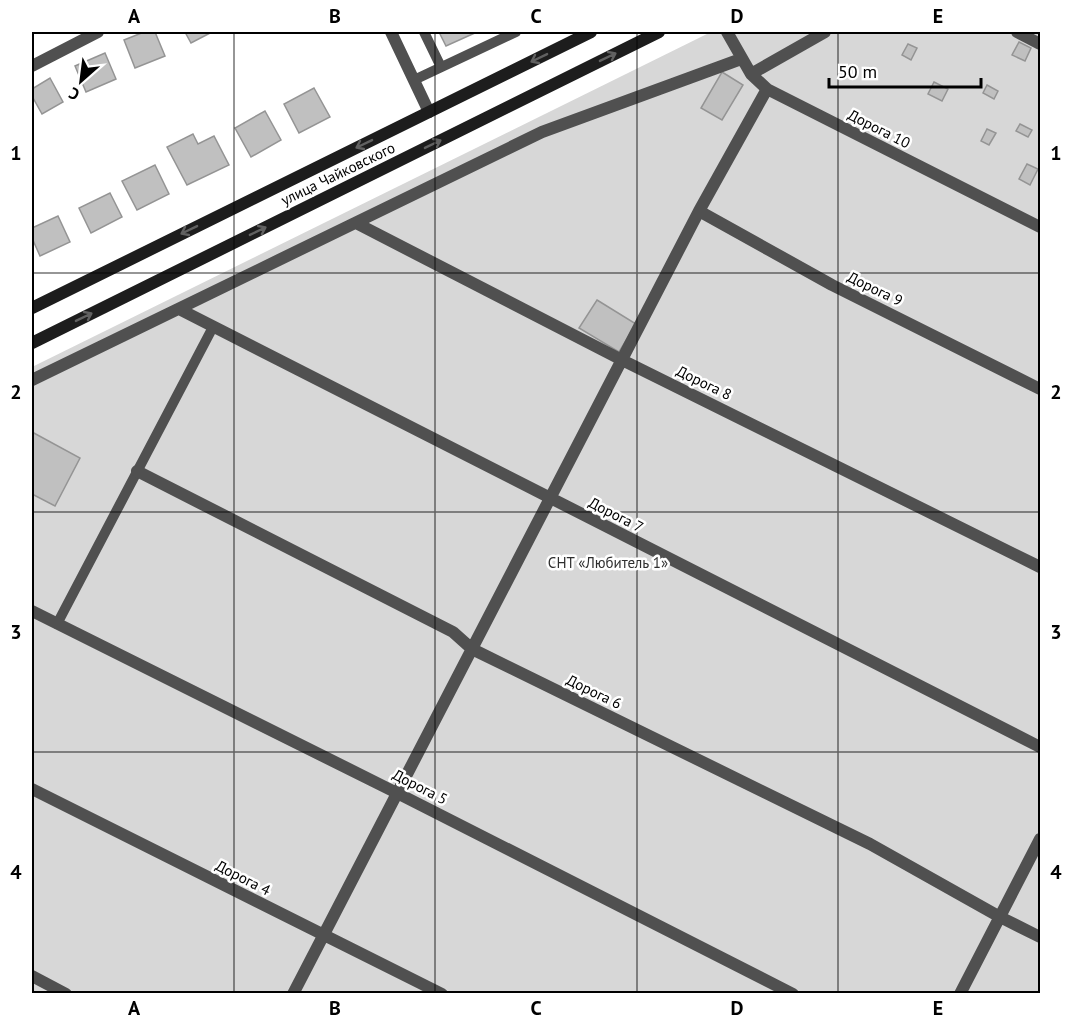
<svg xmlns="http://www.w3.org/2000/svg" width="1072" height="1025" viewBox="0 0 1072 1025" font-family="'PT Sans',sans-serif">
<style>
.green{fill:#d7d7d7}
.building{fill:#c0c0c0;stroke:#949494;stroke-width:1.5}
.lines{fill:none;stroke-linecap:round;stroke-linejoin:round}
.service{stroke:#505050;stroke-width:10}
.minor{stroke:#505050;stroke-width:12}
.secondary{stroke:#1d1d1d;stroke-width:12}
.oneway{stroke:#616161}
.grid{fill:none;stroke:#000;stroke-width:1.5;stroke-opacity:0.55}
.labels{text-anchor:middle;stroke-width:5;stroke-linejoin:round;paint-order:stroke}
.street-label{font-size:15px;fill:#000;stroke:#fff}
.park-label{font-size:15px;fill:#2e2e2e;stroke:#fff}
.neatline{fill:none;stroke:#000;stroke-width:2}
.grid-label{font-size:20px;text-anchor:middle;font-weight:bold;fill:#000}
</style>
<rect width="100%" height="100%" fill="#fff"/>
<path class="green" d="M711,32H1040V993L32,994V367Z"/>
<path class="building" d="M144,32H155L165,56L135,68L124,40Z
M185,32H212L191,43Z
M439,32H477L446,46Z
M1019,42L1031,48L1025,61L1012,55Z
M908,44L917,48L911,60L902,55Z
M105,53L116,79L86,92L75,66Z
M722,72L743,85L722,120L701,108Z
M50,78L63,102L42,114L32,96V89Z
M934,82L948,89L942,101L928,94Z
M987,85L998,91L994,99L983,93Z
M314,88L330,117L299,133L284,104Z
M265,111L281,140L251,157L235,128Z
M1020,124L1032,130L1028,137L1016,131Z
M987,129L996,133L989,145L981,141Z
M193,134L198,144L214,136L229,165L187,185L167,147Z
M1027,164L1038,169L1030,185L1019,179Z
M155,165L169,194L137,210L122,181Z
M110,193L122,217L91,233L79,208Z
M58,216L70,242L40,256L32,238V228Z
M597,300L636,324L619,352L579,328Z
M32,432L80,458L55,506L32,494Z"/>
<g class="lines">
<path class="service" d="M424,32L441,67
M414,80L516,32
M57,624L213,327"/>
<path class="minor" d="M391,32L429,112
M727,32L751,74L767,89L1040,227
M1017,32L1040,44
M32,66L98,32
M751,74L825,32
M699,211L832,285L1040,389
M356,223L622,360L1040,567
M179,309L1040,747
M32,380L542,132L741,59
M137,471L453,632L472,649L870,844L1000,917L1040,937
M32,611L397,793L793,994
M32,789L442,994
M32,976L66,994
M293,994L699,211L767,89
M960,994L1040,839"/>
<path class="secondary" d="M32,308L591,32
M32,343L659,32"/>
</g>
<defs><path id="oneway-shaft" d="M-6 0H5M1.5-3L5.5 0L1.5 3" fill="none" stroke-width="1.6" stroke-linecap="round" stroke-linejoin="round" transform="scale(1.5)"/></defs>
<g class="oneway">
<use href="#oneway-shaft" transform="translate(608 57) rotate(-26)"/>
<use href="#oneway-shaft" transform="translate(539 58) rotate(154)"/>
<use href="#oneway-shaft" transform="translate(364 144) rotate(154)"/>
<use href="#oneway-shaft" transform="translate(433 144) rotate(-26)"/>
<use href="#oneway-shaft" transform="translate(189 230) rotate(154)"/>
<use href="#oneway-shaft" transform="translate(258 231) rotate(-26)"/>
<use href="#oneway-shaft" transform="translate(84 317) rotate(-26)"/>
</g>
<path class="grid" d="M234,32V994M435,32V994M637,32V994M838,32V994M32,273H1040M32,512H1040M32,752H1040"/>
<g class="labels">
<g class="street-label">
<text transform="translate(879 129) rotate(27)" y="5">Дорога 10</text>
<text transform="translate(338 174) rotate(-26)" y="5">улица Чайковского</text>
<text transform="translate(875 289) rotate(26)" y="5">Дорога 9</text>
<text transform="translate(704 383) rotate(26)" y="5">Дорога 8</text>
<text transform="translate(616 515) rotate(27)" y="5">Дорога 7</text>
<text transform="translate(594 692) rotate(26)" y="5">Дорога 6</text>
<text transform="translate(420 787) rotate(27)" y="5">Дорога 5</text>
<text transform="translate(243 878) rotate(27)" y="5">Дорога 4</text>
</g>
<g class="park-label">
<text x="608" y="568">СНТ «Любитель 1»</text>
</g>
</g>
<rect width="1072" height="1025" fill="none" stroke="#ffffff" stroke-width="66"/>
<g transform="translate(81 81) rotate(208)" stroke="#ffffff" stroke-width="4.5" paint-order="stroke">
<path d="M0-4.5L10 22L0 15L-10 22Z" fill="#000000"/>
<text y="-9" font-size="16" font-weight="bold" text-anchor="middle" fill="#000000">С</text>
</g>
<path d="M829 78v9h152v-9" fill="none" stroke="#000000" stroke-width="3"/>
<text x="838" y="78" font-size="18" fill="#000000" stroke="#ffffff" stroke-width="4.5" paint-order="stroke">50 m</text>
<rect x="33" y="33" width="1006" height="959" class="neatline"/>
<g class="grid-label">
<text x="134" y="23">A</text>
<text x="335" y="23">B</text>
<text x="536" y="23">C</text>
<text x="737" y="23">D</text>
<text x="938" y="23">E</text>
<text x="16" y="160">1</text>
<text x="1056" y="160">1</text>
<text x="16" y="399">2</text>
<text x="1056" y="399">2</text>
<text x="16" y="639">3</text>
<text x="1056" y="639">3</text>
<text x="16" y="879">4</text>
<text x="1056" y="879">4</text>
<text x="134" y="1015">A</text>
<text x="335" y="1015">B</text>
<text x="536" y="1015">C</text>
<text x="737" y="1015">D</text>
<text x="938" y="1015">E</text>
</g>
</svg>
